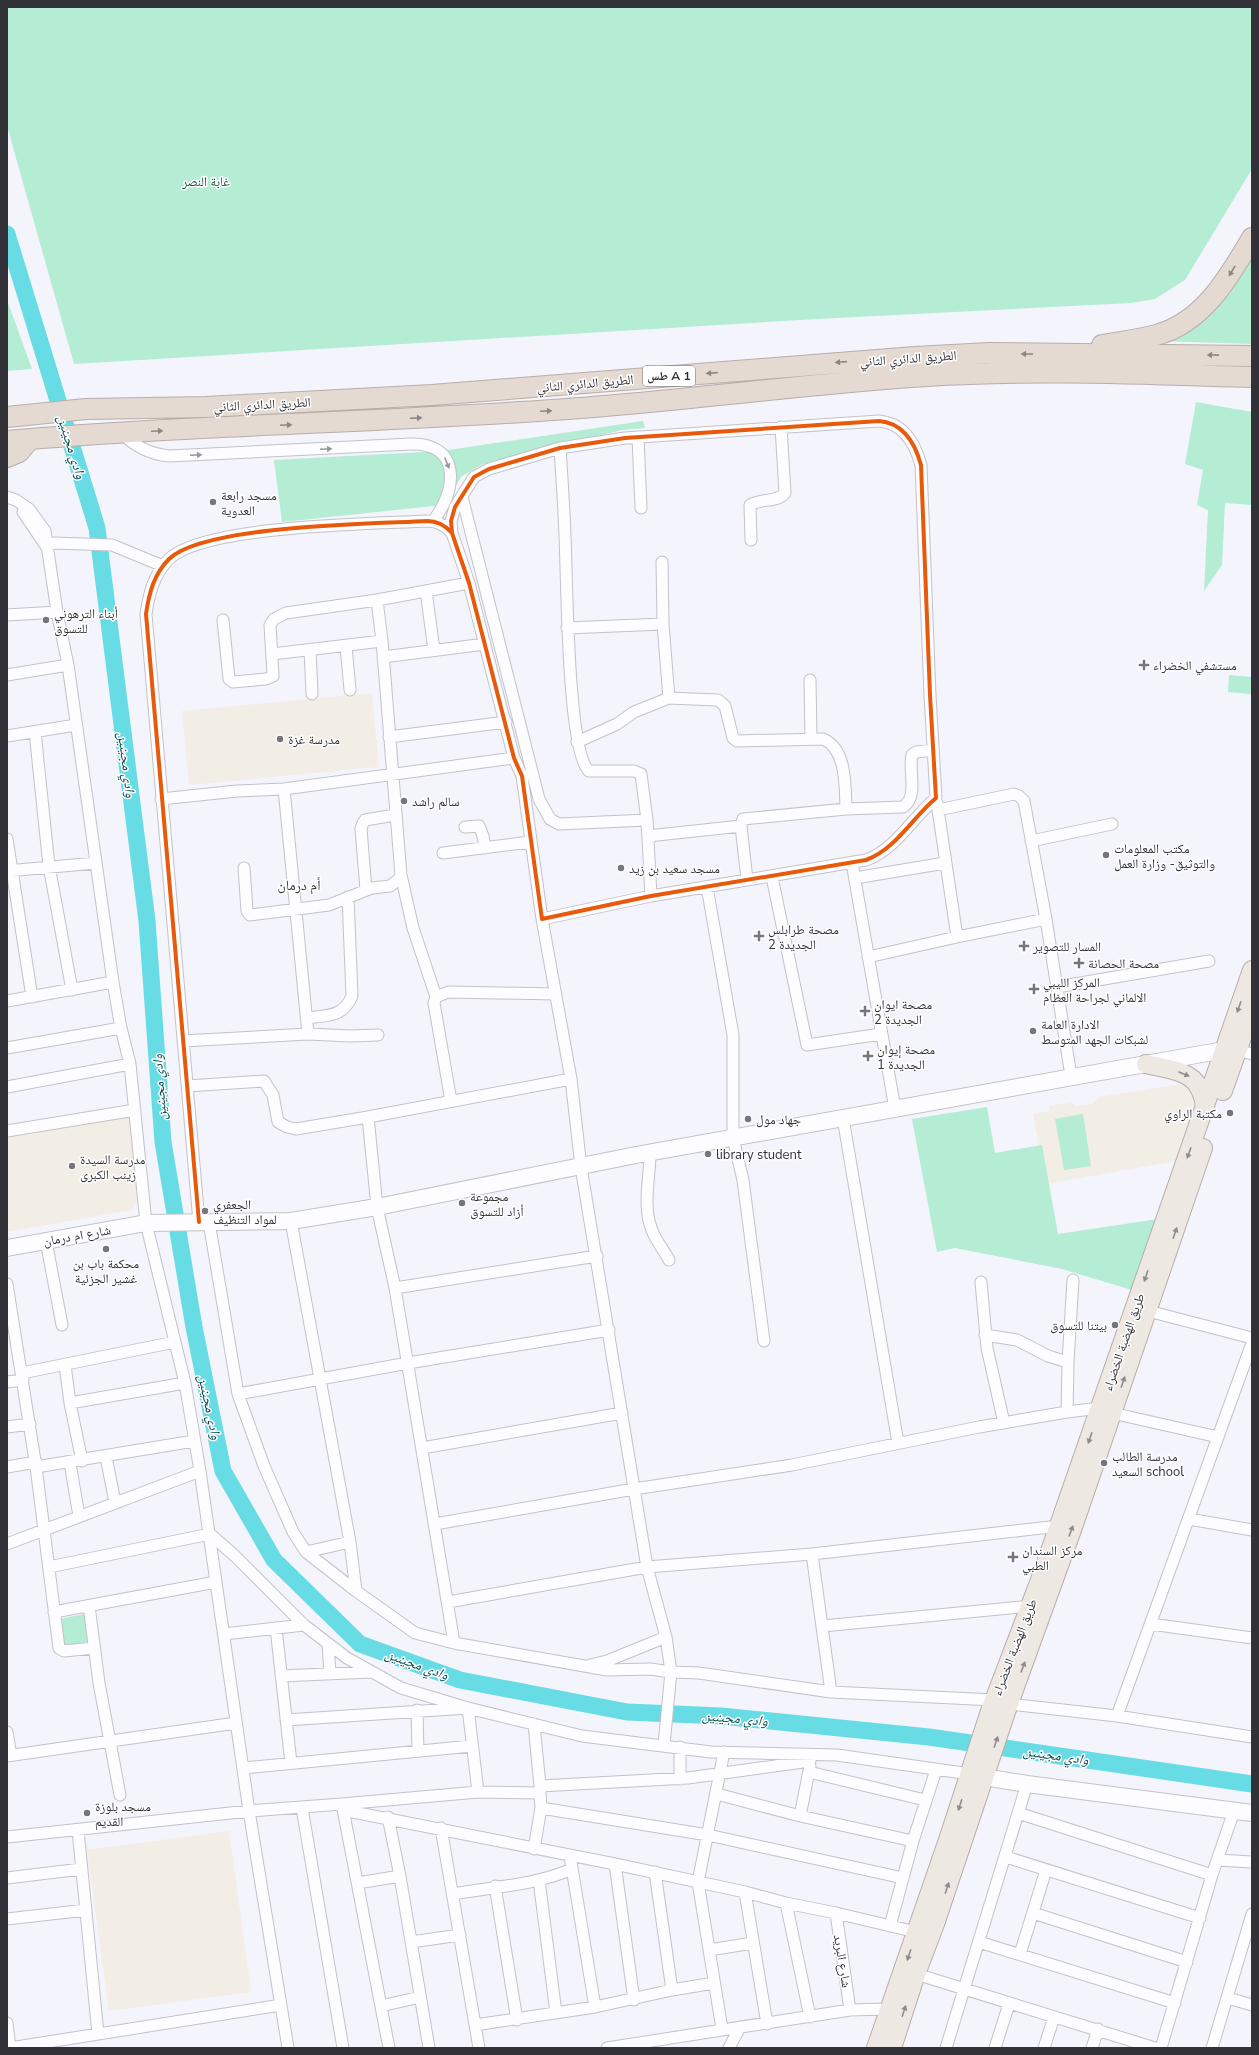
<svg xmlns="http://www.w3.org/2000/svg" width="1259" height="2055" viewBox="0 0 1259 2055" font-family="'Nunito Sans','Noto Naskh Arabic',sans-serif">
<style>
.education{fill:#f2ede5}
.green{fill:#b4ecd4}
.lines{fill:none;stroke-linecap:round;stroke-linejoin:round}
.river{stroke:#68dce5;stroke-width:17}
.street-casing{stroke:#c2c2c8;stroke-width:13}
.secondary-casing{stroke:#c2c2c8;stroke-width:18}
.primary-casing{stroke:#b8ada8;stroke-width:20}
.highway-casing{stroke:#b8ada8;stroke-width:22}
.street{stroke:#fdfdff;stroke-width:11}
.secondary{stroke:#fdfdff;stroke-width:16}
.primary{stroke:#eee8e3;stroke-width:18}
.highway{stroke:#e4dad2;stroke-width:20}
.cycleway-casing{stroke:#fff;stroke-width:6}
.cycleway{stroke:#e8590c;stroke-width:4}
.oneway{fill:#8b8685}
.oneway2{fill:#98979c}
.oneway3{fill:#908c8e}
.poi-dot{fill:#76757d;stroke:#fff;stroke-width:1.5}
.labels{text-anchor:middle;stroke-width:3;stroke-linejoin:round;paint-order:stroke}
.shield{fill:#fff;stroke:#706f74;stroke-width:1}
.shield-label{font-size:12px;font-weight:bold;fill:#323138}
.park-label{font-size:13px;fill:#204e39;stroke:#fff}
.street-label{font-size:13px;fill:#323138;stroke:#fff}
.poi-label{font-size:13px;fill:#323138;stroke:#fff;text-anchor:start}
.water-label{font-size:14px;font-style:italic;fill:#054c50;stroke:#fff}
.neighbourhood-label{font-size:14px;fill:#323138;stroke:#fff}
</style>
<rect width="100%" height="100%" fill="#f4f4fc"/>
<path class="education" d="M372,693L379,767L189,785L182,711Z
M1183,1084L1195,1100L1176,1161L1046,1184L1033,1114L1050,1111L1049,1106L1071,1102L1076,1106L1093,1104L1099,1097Z
M130,1109L141,1197L131,1210L7,1232V1134Z
M229,1831L251,1992L109,2011L87,1850Z"/>
<path class="green" d="M7,7H1252V169L1185,280L1155,299L1131,303L817,319L74,364L7,126Z
M1252,252V344L1158,341Z
M7,300L32,369L7,371Z
M1196,402L1252,412V505L1225,503L1222,565L1204,591L1208,510L1197,505L1203,470L1185,464Z
M643,421L645,428L622,430L483,464L462,476L443,505L282,522L274,460L442,451Z
M1229,675L1252,677V694L1228,692Z
M987,1107L995,1153L1042,1145L1058,1234L1158,1219L1132,1290L1062,1269L955,1248L937,1252L912,1119Z
M1083,1114L1091,1166L1064,1170L1055,1119Z
M84,1614L88,1642L64,1645L60,1619Z"/>
<g class="lines">
<path class="river" d="M7,234L97,528L147,921L163,1142L194,1327L223,1471L274,1560L360,1644L460,1680L627,1712L721,1716L929,1737L1252,1784"/>
<defs>
<path id="street" d="M122,433C135,447 150,454 169,456L411,444C462,443 457,491 433,521
M638,437L641,508
M560,448C562,478 564,507 565,537C567,573 567,752 589,771H634L641,774L647,820L651,896
M7,497L16,500L29,509L45,531L57,612L68,665L113,982L121,1028L130,1064L146,1223L185,1383L200,1471L249,1811L288,2048
M462,497L539,799L550,819L559,824L647,820
M23,512L46,546
M751,540L750,505C760,498 777,503 785,493L781,427
M46,546L54,543L112,545L163,566
M662,562L663,624L669,698
M426,591L434,650
M377,600L382,641L401,875L413,928L436,997
M7,615L57,612
M223,620L229,679L233,682L266,679L273,676L270,625L274,619L286,613L377,600L469,583
M567,628L663,624
M346,646L350,690
M310,650L312,694
M272,654L382,641
M383,657L485,644
M7,675L68,665
M810,680L811,739
M35,732L49,866L72,990
M7,736L76,725
M389,737L506,722
M577,742L617,724L634,712L669,698L718,700L725,706L733,738L737,741L823,739C847,749 845,786 846,809
M161,799L237,791L284,789L514,758
M937,803L957,937
M938,810L1014,794L1019,796L1024,801L1046,919L1071,1076
M465,827L479,826L483,836L485,848
M648,836L741,826
M7,839L32,997
M1031,841L1112,824
M443,853L530,842
M852,863L895,1109
M244,868L247,911L250,915L329,905L372,888L390,886L398,880L401,875
M7,871L96,863
M772,877L807,1045L881,1034
M855,878L945,863
M747,880L741,826L743,819L846,809L903,807C919,797 908,770 912,755L916,752L933,750
M707,887L733,1035V1138L743,1180L764,1341
M366,890L361,829L363,823L365,820L395,815
M868,957L957,937L1046,919
M1057,987L1209,961
M7,1001L113,982
M308,1018C329,1015 343,1017 352,996L348,897
M308,1034L350,1036L378,1035
M183,1041L308,1034L284,789
M7,1048L121,1028
M1237,1050L1252,1054
M187,1086L264,1081L273,1095L278,1122L287,1127L296,1129L368,1117L377,1207L395,1288L454,1643
M7,1087L130,1064
M451,1101L434,1003L436,997L448,992L555,994
M368,1117L571,1079
M843,1118L898,1443
M7,1131L135,1110
M650,1153C650,1178 642,1206 652,1230C655,1240 664,1250 669,1260
M291,1221L350,1542L356,1591
M199,1222L146,614C149,593 154,574 169,559C204,525 374,524 427,521C437,521 445,525 452,533L469,583L514,758L522,776L542,919L651,896L866,860C896,849 912,818 936,798L930,695L921,465C915,443 903,423 879,421L625,438L560,448L489,469L474,477L455,507L451,521L452,533
M209,1222L238,1394L264,1466L293,1532L306,1552L356,1591L415,1633L454,1643L607,1670L650,1669L671,1672L666,1637L647,1567L581,1167L571,1079L542,919
M46,1241L62,1325
M981,1282L987,1348L1004,1423
M7,1284L36,1467L59,1648L64,1651L94,1648
M395,1288L597,1256
M1148,1311L1252,1338
M985,1335L1017,1340L1048,1356L1068,1362
M65,1365L70,1403L82,1461
M22,1373L175,1342
M7,1382L23,1380
M238,1394L408,1363L609,1330
M70,1403L185,1383
M1067,1412L1100,1408
M1112,1413L1218,1437
M7,1427L30,1424
M422,1448L622,1413
M106,1457L115,1502
M70,1463L79,1516
M7,1467L36,1462
M36,1467L194,1441
M1189,1519L1252,1530
M435,1524L634,1489L792,1465L979,1427L1067,1412L1068,1362L1073,1280
M210,1534L235,1556L304,1625L347,1658L401,1688L468,1708L582,1736L711,1752L837,1755L970,1774
M7,1544L200,1471
M306,1552L350,1542
M812,1554L831,1692
M49,1567L210,1534
M448,1602L647,1567L812,1554L1059,1526
M89,1606L99,1683L120,1795
M54,1612L216,1582
M1151,1624L1252,1638
M823,1626L1031,1606
M276,1628L291,1763
M224,1634L304,1625
M328,1644L330,1673
M590,1665L607,1661L666,1637
M281,1676L371,1672
M1010,1704L1117,1716L1252,1737
M417,1710L418,1751
M1117,1716L1252,1343
M286,1720L468,1708L478,1792
M534,1724L540,1786
M7,1732L11,1755
M664,1745L671,1672L699,1673L831,1692L994,1700
M680,1747V1779
M7,1756L236,1723
M243,1768L472,1746
M809,1772L925,1800
M540,1793L541,1808L708,1835L903,1878
M717,1794L800,1816L913,1841
M302,1808L343,2048
M343,1810L615,1864L745,1892L786,1903L836,1913L916,1932
M1018,1813L1212,1875
M800,1816L810,1766
M388,1817L400,1876L429,2048
M441,1828L479,2048
M78,1830L98,2034
M7,1837L249,1811L342,1804
M534,1849L541,1808
M570,1856L595,2007
M1006,1857L1200,1918
M1217,1860L1252,1862
M615,1864L634,2000
M655,1872L672,1990
M7,1878L81,1869
M539,1880L556,2013
M358,1883L400,1876
M495,1886L517,2020
M745,1892L767,2024
M453,1894C492,1887 536,1885 572,1869
M786,1903L810,2017
M836,1913L850,2010
M1033,1913L1187,1962
M7,1919L86,1910
M890,1926L913,1841L936,1770
M411,1942L460,1935
M979,1942L1175,2003
M709,1950L753,1943
M1020,1954L1046,1870
M916,1974L1155,2048
M1228,1998L1252,2005
M381,2006L420,1997
M7,2023L10,2048
M475,2025L595,2007L672,1990L714,1983
M722,2029L698,1882L724,1752
M10,2048L281,2005
M389,2048L342,1804L478,1792L540,1793V1786L688,1778L810,1761
M607,2048L850,2010L889,2009
M729,2048L740,2027
M946,2048L1027,1784
M995,2048L1009,2004
M1044,2048L1054,2017
M1092,2048L1098,2029
M1161,2048L1212,1875L1234,1811
M1212,2048L1252,1914"/>
<path id="secondary" d="M7,1248L146,1223L291,1221L377,1207L636,1155L1224,1050H1235
M972,1775L1027,1784L1252,1813"/>
<path id="primary" d="M1146,1064C1175,1071 1201,1070 1205,1107
M1223,1091L1252,1009
M876,2048L949,1837L990,1711L1040,1580L1252,970
M892,2048L916,1974L935,1924L1006,1712L1073,1527L1203,1148"/>
<path id="highway" d="M1102,345C1119,342 1138,340 1156,335C1203,323 1229,277 1252,238
M7,417L86,409L206,407L432,395L915,357L989,353L1252,356
M7,441C188,425 370,423 552,410C677,402 801,384 926,376C1034,369 1144,374 1252,377
M7,457L19,452L30,439"/>
</defs>
<use href="#street" class="street-casing"/>
<use href="#secondary" class="secondary-casing"/>
<use href="#primary" class="primary-casing"/>
<use href="#highway" class="highway-casing"/>
<use href="#street" class="street"/>
<use href="#secondary" class="secondary"/>
<use href="#primary" class="primary"/>
<use href="#highway" class="highway"/>
<defs>
<path id="cycleway" d="M199,1222L146,614C149,593 154,574 169,559C204,525 374,524 427,521C437,521 445,525 452,533L469,583L514,758L522,776L542,919L651,896L866,860C896,849 912,818 936,798L930,695L921,465C915,443 903,423 879,421L625,438L560,448L489,469L474,477L455,507L451,521L452,533"/>
</defs>
<use href="#cycleway" class="cycleway-casing"/>
<use href="#cycleway" class="cycleway"/>
</g>
<defs><path id="oneway-solid" d="M-6-.8H1V-3.2L6.5 0L1 3.2V.8H-6Z"/></defs>
<g class="oneway">
<use href="#oneway-solid" transform="translate(1232 271) rotate(121)"/>
<use href="#oneway-solid" transform="translate(1027 354) rotate(-180)"/>
<use href="#oneway-solid" transform="translate(1213 355) rotate(-179)"/>
<use href="#oneway-solid" transform="translate(841 362) rotate(176)"/>
<use href="#oneway-solid" transform="translate(712 373) rotate(175)"/>
<use href="#oneway-solid" transform="translate(546 411) rotate(-3)"/>
<use href="#oneway-solid" transform="translate(416 418) rotate(-3)"/>
<use href="#oneway-solid" transform="translate(286 425) rotate(-3)"/>
<use href="#oneway-solid" transform="translate(157 431) rotate(-3)"/>
</g>
<g class="oneway2">
<use href="#oneway-solid" transform="translate(326 449) rotate(-3)"/>
<use href="#oneway-solid" transform="translate(196 455) rotate(-3)"/>
<use href="#oneway-solid" transform="translate(447 463) rotate(68)"/>
</g>
<g class="oneway3">
<use href="#oneway-solid" transform="translate(1239 1007) rotate(109)"/>
<use href="#oneway-solid" transform="translate(1184 1074) rotate(23)"/>
<use href="#oneway-solid" transform="translate(1189 1153) rotate(110)"/>
<use href="#oneway-solid" transform="translate(1175 1233) rotate(-71)"/>
<use href="#oneway-solid" transform="translate(1146 1276) rotate(109)"/>
<use href="#oneway-solid" transform="translate(1123 1382) rotate(-71)"/>
<use href="#oneway-solid" transform="translate(1090 1438) rotate(109)"/>
<use href="#oneway-solid" transform="translate(1071 1531) rotate(-70)"/>
<use href="#oneway-solid" transform="translate(1023 1667) rotate(-70)"/>
<use href="#oneway-solid" transform="translate(996 1742) rotate(-71)"/>
<use href="#oneway-solid" transform="translate(960 1805) rotate(108)"/>
<use href="#oneway-solid" transform="translate(947 1888) rotate(-72)"/>
<use href="#oneway-solid" transform="translate(909 1955) rotate(108)"/>
<use href="#oneway-solid" transform="translate(904 2011) rotate(-72)"/>
</g>
<g class="poi-dot">
<circle cx="213" cy="502" r="4"/>
<circle cx="46" cy="620" r="4"/>
<path d="M1142 659h4v4h4v4h-4v4h-4v-4h-4v-4h4z"/>
<circle cx="280" cy="739" r="4"/>
<circle cx="404" cy="801" r="4"/>
<circle cx="1106" cy="855" r="4"/>
<circle cx="621" cy="868" r="4"/>
<path d="M757 930h4v4h4v4h-4v4h-4v-4h-4v-4h4z"/>
<path d="M1022 940h4v4h4v4h-4v4h-4v-4h-4v-4h4z"/>
<path d="M1077 957h4v4h4v4h-4v4h-4v-4h-4v-4h4z"/>
<path d="M1032 983h4v4h4v4h-4v4h-4v-4h-4v-4h4z"/>
<path d="M863 1005h4v4h4v4h-4v4h-4v-4h-4v-4h4z"/>
<circle cx="1033" cy="1031" r="4"/>
<path d="M866 1050h4v4h4v4h-4v4h-4v-4h-4v-4h4z"/>
<circle cx="1230" cy="1113" r="4"/>
<circle cx="748" cy="1119" r="4"/>
<circle cx="708" cy="1154" r="4"/>
<circle cx="72" cy="1166" r="4"/>
<circle cx="462" cy="1203" r="4"/>
<circle cx="205" cy="1211" r="4"/>
<circle cx="106" cy="1249" r="4"/>
<circle cx="1115" cy="1325" r="4"/>
<circle cx="1104" cy="1463" r="4"/>
<path d="M1011 1551h4v4h4v4h-4v4h-4v-4h-4v-4h4z"/>
<circle cx="87" cy="1813" r="4"/>
</g>
<g class="labels">
<rect class="shield" x="643" y="366" width="52" height="20" rx="3"/>
<g class="shield-label">
<text x="669" y="380">طس A 1</text>
</g>
<g class="park-label">
<text x="206" y="186">غابة النصر</text>
</g>
<g class="street-label">
<text transform="translate(908 358) rotate(-4)" y="5">الطريق الدائري الثاني</text>
<text transform="translate(585 383) rotate(-5)" y="5">الطريق الدائري الثاني</text>
<text transform="translate(262 404) rotate(-3)" y="5">الطريق الدائري الثاني</text>
<text transform="translate(77 1235) rotate(-10)" y="5">شارع ام درمان</text>
<text transform="translate(1123 1342) rotate(-71)" y="5">طريق الهضبة الخضراء</text>
<text transform="translate(1014 1647) rotate(-69)" y="5">طريق الهضبة الخضراء</text>
<text transform="translate(843 1961) rotate(81)" y="5">شارع البريد</text>
</g>
<g class="poi-label">
<text x="221" y="500">مسجد رابعة<tspan x="221" dy="15">العدوية</tspan></text>
<text x="54" y="618">أبناء الترهوني<tspan x="54" dy="15">للتسوق</tspan></text>
<text x="1153" y="670">مستشفي الخضراء</text>
<text x="288" y="744">مدرسة غزة</text>
<text x="412" y="806">سالم راشد</text>
<text x="1114" y="853">مكتب المعلومات<tspan x="1114" dy="15">والتوثيق- وزارة العمل</tspan></text>
<text x="629" y="873">مسجد سعيد بن زيد</text>
<text x="768" y="934">مصحة طرابلس<tspan x="768" dy="15">الجديدة 2</tspan></text>
<text x="1033" y="951">المسار للتصوير</text>
<text x="1088" y="968">مصحة الحصانة</text>
<text x="1043" y="987">المركز الليبي<tspan x="1043" dy="15">الالماني لجراحة العظام</tspan></text>
<text x="874" y="1009">مصحة ايوان<tspan x="874" dy="15">الجديدة 2</tspan></text>
<text x="1041" y="1029">الادارة العامة<tspan x="1041" dy="15">لشبكات الجهد المتوسط</tspan></text>
<text x="877" y="1054">مصحة إيوان<tspan x="877" dy="15">الجديدة 1</tspan></text>
<text x="1222" y="1118" text-anchor="end">مكتبة الراوي</text>
<text x="756" y="1124">جهاد مول</text>
<text x="716" y="1159">library student</text>
<text x="80" y="1164">مدرسة السيدة<tspan x="80" dy="15">زينب الكبرى</tspan></text>
<text x="470" y="1201">مجموعة<tspan x="470" dy="15">أزاد للتسوق</tspan></text>
<text x="213" y="1209">الجعفري<tspan x="213" dy="15">لمواد التنظيف</tspan></text>
<text x="106" y="1268" text-anchor="middle">محكمة باب بن<tspan x="106" dy="15">غشير الجزئية</tspan></text>
<text x="1107" y="1330" text-anchor="end">بيتنا للتسوق</text>
<text x="1112" y="1461">مدرسة الطالب<tspan x="1112" dy="15">السعيد school</tspan></text>
<text x="1022" y="1555">مركز السندان<tspan x="1022" dy="15">الطبي</tspan></text>
<text x="95" y="1811">مسجد بلوزة<tspan x="95" dy="15">القديم</tspan></text>
</g>
<g class="water-label">
<text transform="translate(72 447) rotate(73)" y="5">وادي مجينين</text>
<text transform="translate(127 765) rotate(83)" y="5">وادي مجينين</text>
<text transform="translate(159 1087) rotate(-94)" y="5">وادي مجينين</text>
<text transform="translate(210 1407) rotate(78)" y="5">وادي مجينين</text>
<text transform="translate(417 1664) rotate(20)" y="5">وادي مجينين</text>
<text transform="translate(735 1718) rotate(5)" y="5">وادي مجينين</text>
<text transform="translate(1056 1755) rotate(8)" y="5">وادي مجينين</text>
</g>
<g class="neighbourhood-label">
<text x="299" y="890">أم درمان</text>
</g>
</g>
<rect width="1259" height="2055" fill="none" stroke="#323138" stroke-width="16"/>
</svg>
